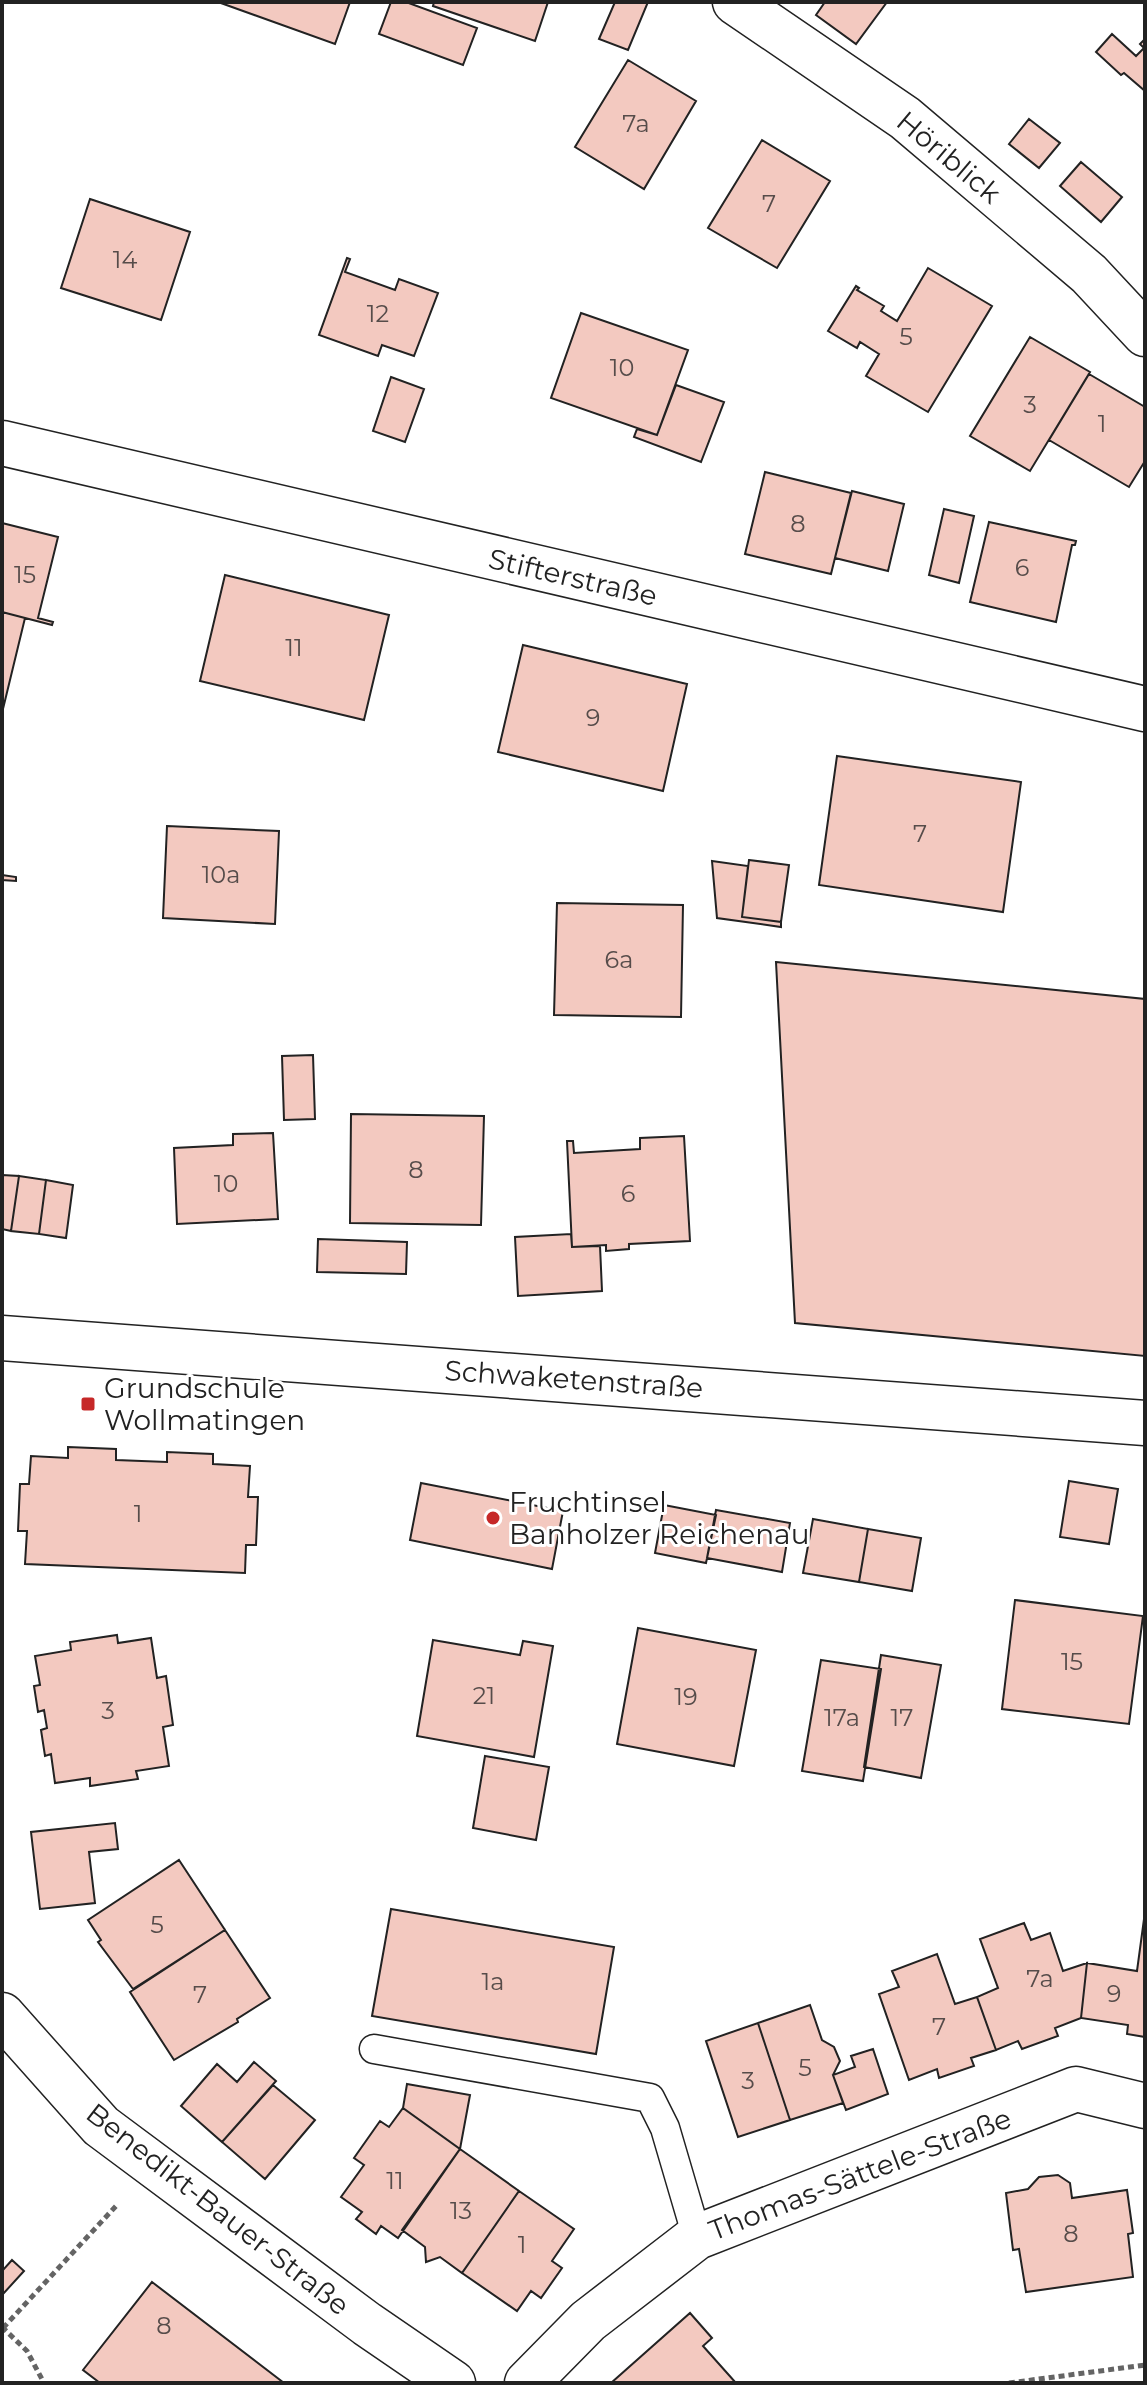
<svg xmlns="http://www.w3.org/2000/svg" width="1147" height="2385" viewBox="0 0 1147 2385" font-family="Montserrat,sans-serif">
<style>
.building{fill:#f3c9c0;stroke:#222;stroke-width:2}
.lines{fill:none;stroke-linecap:round;stroke-linejoin:round}
.service-casing{stroke:#222;stroke-width:31}
.minor-casing{stroke:#222;stroke-width:47}
.path{stroke:#646464;stroke-width:5;stroke-dasharray:6 4;stroke-linecap:butt}
.service{stroke:#fff;stroke-width:28}
.minor{stroke:#fff;stroke-width:44}
.poi-dot{fill:#c62828;stroke:#fff;stroke-width:3}
.labels{text-anchor:middle;stroke-width:6;stroke-linejoin:round;paint-order:stroke}
.number-label{font-size:24px;fill:#564c4a}
.street-label{font-size:28px;fill:#222;stroke:#fff}
.poi-label{font-size:28px;fill:#222;stroke:#fff;text-anchor:start}
</style>
<rect width="100%" height="100%" fill="#fff"/>
<path class="building" d="M218,2H350L335,44Z
M391,2H406L477,28L463,65L379,34Z
M434,2H548L535,41L433,6Z
M615,2H648L628,50L599,39Z
M825,2H887L856,44L816,15Z
M1112,34L1136,56L1144,48L1140,44L1145,39V91L1124,73L1121,75L1096,52Z
M628,60L696,101L644,189L575,147Z
M1029,119L1060,143L1039,168L1009,144Z
M762,140L830,181L777,268L708,228Z
M1081,162L1122,197L1101,222L1060,186Z
M90,199L190,232L161,320L61,288Z
M347,258L350,259L345,272L395,290L399,279L438,293L414,356L382,345L378,356L319,335Z
M928,268L992,306L928,412L866,376L879,354L860,342L857,348L828,331L856,286L859,288L857,290L884,306L881,311L897,321Z
M581,313L688,350L657,435L551,398Z
M1030,337L1090,372L1030,471L970,436Z
M1089,374L1145,407V461L1129,487L1049,440Z
M391,377L424,389L405,442L373,431Z
M676,385L724,402L701,462L634,437L637,429L657,435Z
M765,472L851,493L831,574L745,554Z
M852,491L904,504L888,571L835,558Z
M944,509L974,516L959,583L929,575Z
M989,522L1076,541L1075,545H1072L1056,622L970,602Z
M2,523L58,537L38,618L53,622L52,625L2,612Z
M225,575L389,615L364,720L200,681Z
M2,612L25,618L2,713Z
M523,645L687,684L663,791L498,752Z
M837,756L1021,782L1003,912L819,885Z
M167,826L279,831L275,924L163,918Z
M749,860L789,865L781,922L742,917Z
M712,861L748,866L742,917L781,922V927L717,918Z
M2,875L16,877V881L2,880Z
M557,903L683,905L681,1017L554,1015Z
M776,962L1145,999V1356L795,1323Z
M313,1055L315,1119L284,1120L282,1056Z
M351,1114L484,1116L481,1225L350,1223Z
M273,1133L278,1219L177,1224L174,1148L233,1145V1134Z
M684,1136L690,1241L629,1244V1249L606,1251V1245L572,1247L567,1141H573L574,1153L640,1149V1138Z
M2,1175L19,1176L11,1231L2,1229Z
M19,1176L46,1180L39,1234L11,1231Z
M46,1180L73,1185L66,1238L39,1234Z
M571,1234L572,1247L600,1246L602,1291L518,1296L515,1237Z
M318,1239L407,1242L406,1274L317,1272Z
M68,1447L116,1449V1460L167,1462V1452L213,1454V1464L250,1466L248,1497H258L256,1545H246L245,1573L25,1564L27,1531H18L20,1484H29L31,1456L68,1458Z
M1069,1481L1118,1489L1109,1544L1060,1537Z
M421,1483L563,1511L552,1569L410,1540Z
M664,1505L716,1515L706,1563L655,1553Z
M716,1510L790,1523L782,1572L707,1558Z
M813,1519L868,1529L859,1582L803,1573Z
M868,1529L921,1538L912,1591L859,1582Z
M1015,1600L1143,1616L1129,1724L1002,1709Z
M638,1628L756,1650L734,1766L617,1744Z
M117,1635L118,1643L151,1638L157,1678L166,1676L173,1725L163,1727L169,1766L136,1771L138,1779L90,1786V1778L55,1783L51,1754L45,1756L41,1730L47,1728L44,1710L38,1712L34,1686L40,1685L35,1656L71,1650L70,1642Z
M433,1640L520,1655L523,1641L553,1646L534,1757L417,1736Z
M881,1655L941,1665L921,1778L864,1767Z
M821,1660L881,1669L863,1781L802,1771Z
M485,1756L549,1767L536,1840L473,1828Z
M115,1823L118,1849L89,1852L95,1903L40,1909L31,1832Z
M179,1860L225,1930L133,1989L98,1942L101,1940L88,1920Z
M391,1909L614,1947L596,2054L372,2016Z
M1144,1919H1145V2037L1127,2034L1128,2025L1081,2018L1087,1963L1137,1971Z
M1024,1923L1031,1940L1050,1933L1063,1971L1087,1963L1081,2018L1055,2028L1058,2036L1022,2049L1018,2041L996,2050L977,1997L998,1988L980,1939Z
M225,1930L270,1998L237,2019L238,2022L174,2060L130,1992Z
M937,1954L955,2004L977,1997L996,2050L971,2058L974,2066L939,2078L937,2069L909,2080L879,1994L899,1987L892,1971Z
M810,2005L822,2040L834,2047L840,2061L833,2075L843,2103L790,2120L758,2023Z
M758,2023L790,2120L738,2137L706,2041Z
M873,2049L888,2094L846,2110L833,2075L855,2067L851,2056Z
M254,2062L276,2081L222,2142L181,2106L217,2064L237,2082Z
M407,2084L470,2095L460,2149L403,2108Z
M273,2085L315,2120L265,2179L222,2142Z
M403,2108L460,2149L398,2238L381,2226L376,2234L356,2219L362,2212L341,2197L364,2165L354,2158L380,2121L389,2127Z
M460,2149L519,2191L462,2273L440,2257L426,2262L425,2247L402,2230Z
M1058,2175L1070,2183L1072,2198L1127,2190L1133,2233L1128,2234L1133,2277L1026,2292L1019,2249L1013,2250L1006,2193L1028,2189L1039,2177Z
M519,2191L574,2229L552,2261L562,2268L541,2298L531,2291L517,2311L462,2273Z
M12,2260L24,2271L3,2294L2,2271Z
M152,2282L284,2383H100L83,2370Z
M690,2313L712,2338L703,2346L736,2383H611Z"/>
<g class="lines">
<defs>
<path id="service" d="M374,2049L650,2098L665,2128L697,2237"/>
<path id="minor" d="M735,2L905,118L1089,274L1145,334
M2,443L1145,709
M2,1338L1145,1423
M2,2015L101,2126L367,2324L453,2383
M527,2383L588,2321L697,2237L1076,2089L1145,2106"/>
</defs>
<use href="#service" class="service-casing"/>
<use href="#minor" class="minor-casing"/>
<path class="path" d="M2,2327L27,2351L44,2383
M3,2328L116,2206
M1009,2383L1145,2365"/>
<use href="#service" class="service"/>
<use href="#minor" class="minor"/>
</g>
<g class="poi-dot">
<rect x="80" y="1396" width="16" height="16" rx="4"/>
<circle cx="493" cy="1518" r="8"/>
</g>
<g class="labels">
<g class="number-label">
<text x="636" y="132">7a</text>
<text x="769" y="212">7</text>
<text x="125" y="268">14</text>
<text x="378" y="322">12</text>
<text x="906" y="345">5</text>
<text x="622" y="376">10</text>
<text x="1030" y="413">3</text>
<text x="1102" y="432">1</text>
<text x="798" y="532">8</text>
<text x="1022" y="576">6</text>
<text x="25" y="583">15</text>
<text x="294" y="656">11</text>
<text x="593" y="726">9</text>
<text x="920" y="842">7</text>
<text x="221" y="883">10a</text>
<text x="619" y="968">6a</text>
<text x="416" y="1178">8</text>
<text x="226" y="1192">10</text>
<text x="628" y="1202">6</text>
<text x="138" y="1522">1</text>
<text x="1072" y="1670">15</text>
<text x="484" y="1704">21</text>
<text x="686" y="1705">19</text>
<text x="108" y="1719">3</text>
<text x="842" y="1726">17a</text>
<text x="902" y="1726">17</text>
<text x="157" y="1933">5</text>
<text x="1040" y="1987">7a</text>
<text x="493" y="1990">1a</text>
<text x="1114" y="2002">9</text>
<text x="200" y="2003">7</text>
<text x="939" y="2035">7</text>
<text x="805" y="2076">5</text>
<text x="748" y="2089">3</text>
<text x="395" y="2189">11</text>
<text x="461" y="2219">13</text>
<text x="1071" y="2242">8</text>
<text x="522" y="2253">1</text>
<text x="164" y="2334">8</text>
</g>
<g class="street-label">
<text transform="translate(949 157) rotate(40)" y="10">Höriblick</text>
<text transform="translate(573 577) rotate(13)" y="10">Stifterstraße</text>
<text transform="translate(574 1379) rotate(4)" y="10">Schwaketenstraße</text>
<text transform="translate(860 2174) rotate(-21)" y="10">Thomas-Sättele-Straße</text>
<text transform="translate(218 2209) rotate(38)" y="10">Benedikt-Bauer-Straße</text>
</g>
<g class="poi-label">
<text x="104" y="1398">Grundschule<tspan x="104" dy="32">Wollmatingen</tspan></text>
<text x="509" y="1512">Fruchtinsel<tspan x="509" dy="32">Banholzer Reichenau</tspan></text>
</g>
</g>
<rect width="1147" height="2385" fill="none" stroke="#222222" stroke-width="8"/>
</svg>
